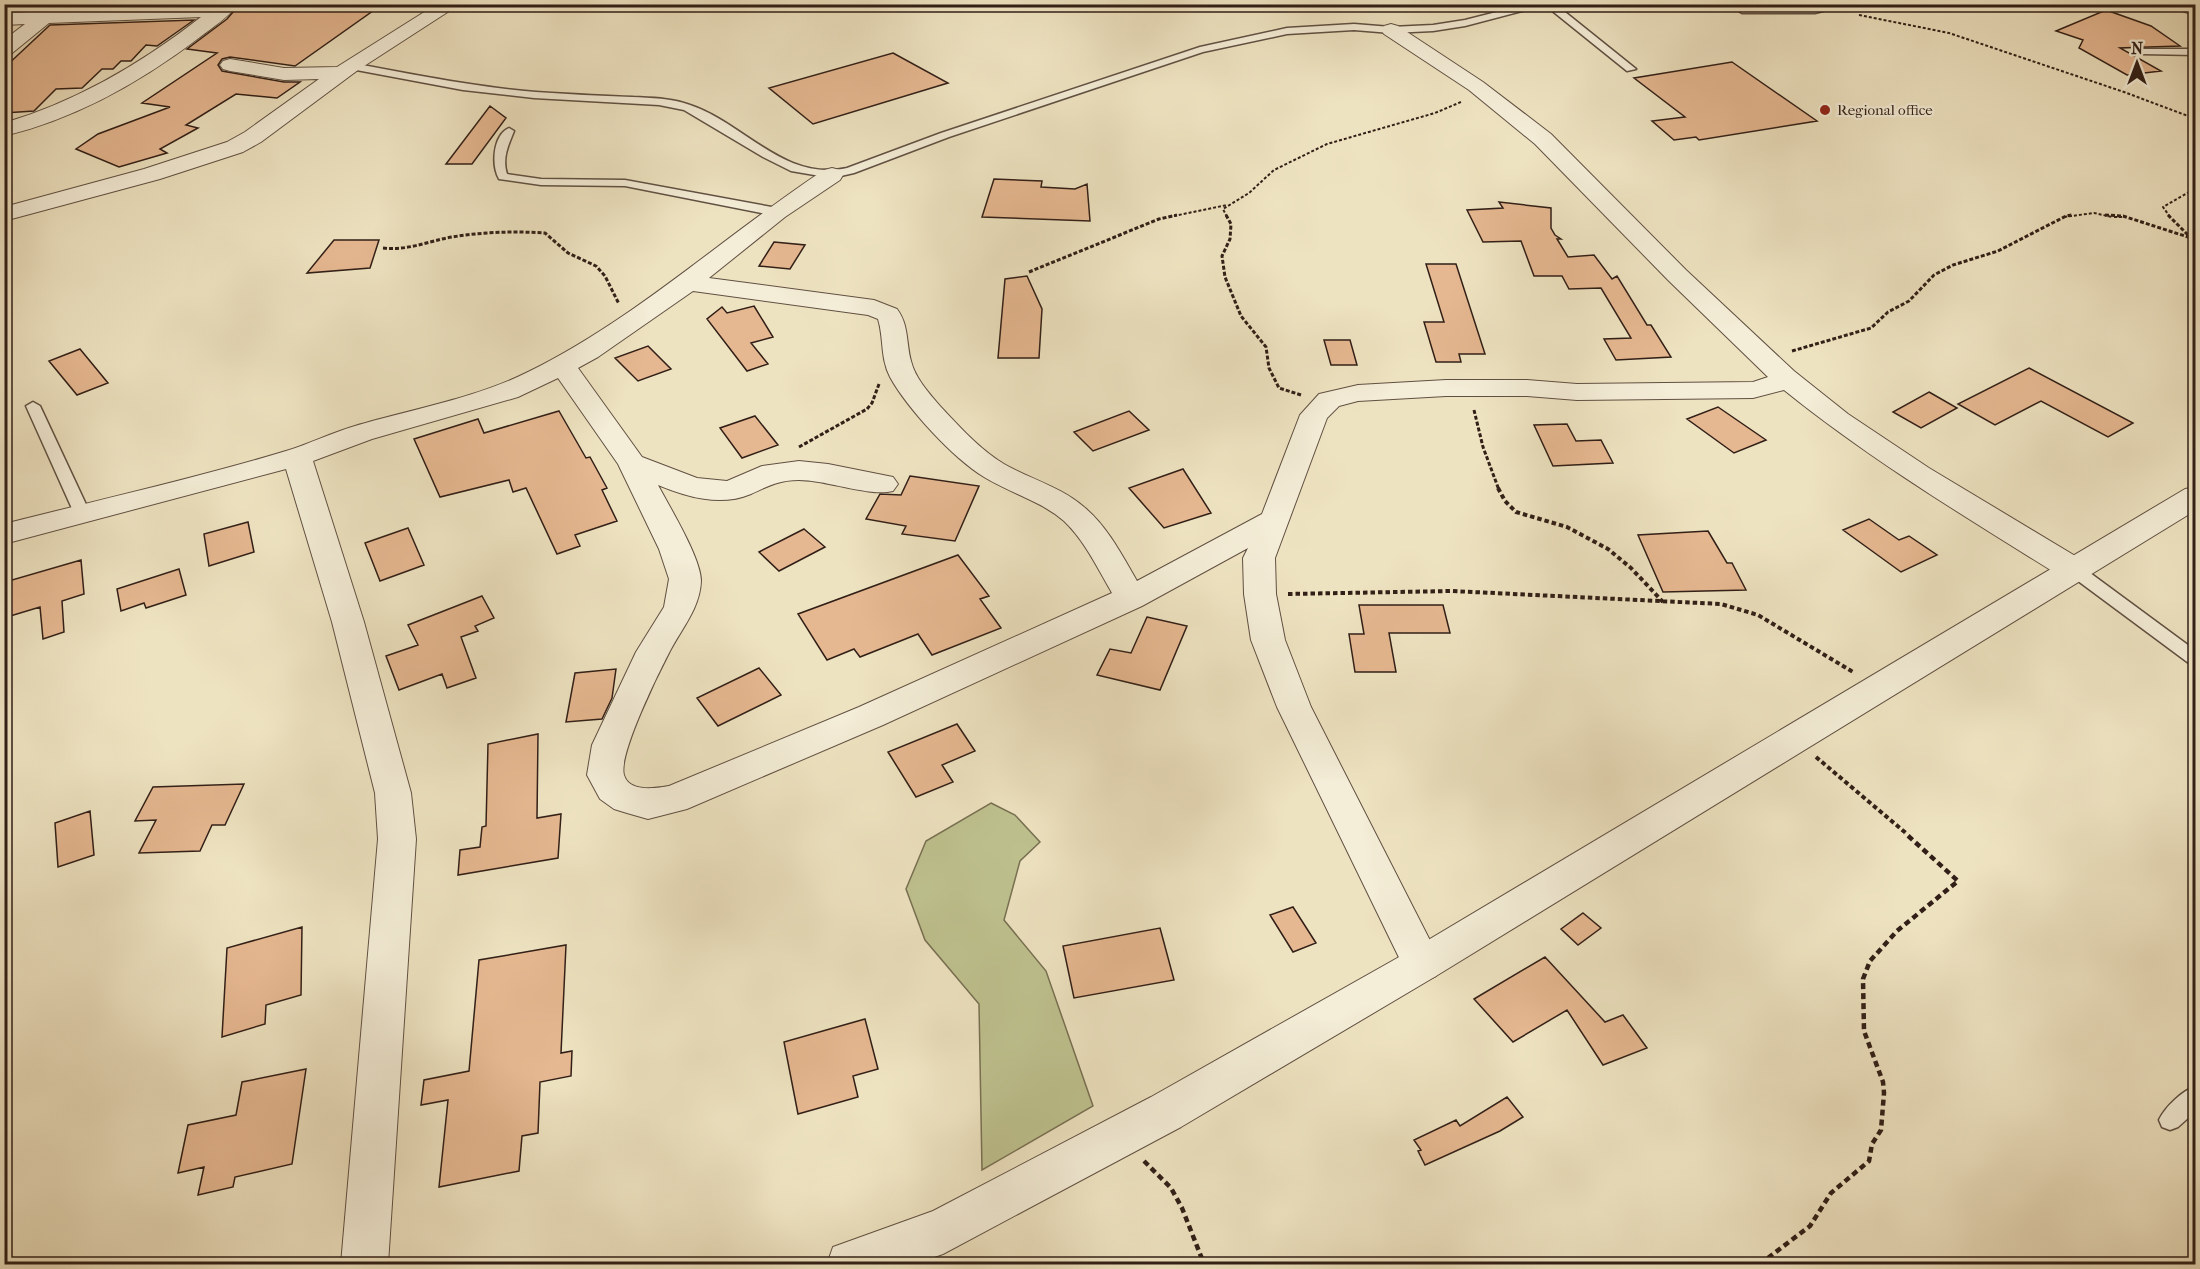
<svg xmlns="http://www.w3.org/2000/svg" width="2200" height="1269" viewBox="0 0 2200 1269" font-family="'IM FELL French Canon',serif">
<style>
.green{fill:#bec28f;stroke:#787053;stroke-width:1.5}
.building{fill:#e6b891;stroke:#311f17;stroke-width:1.5}
.lines{fill:none;stroke-linecap:round;stroke-linejoin:round}
.service-casing{stroke:#605042;stroke-width:3}
.minor-casing{stroke:#605042;stroke-width:2}
.tertiary-casing{stroke:#605042;stroke-width:2}
.path-far3{stroke:#311f17;stroke-width:2;stroke-dasharray:3 2;stroke-linecap:butt}
.path-far2{stroke:#311f17;stroke-width:3;stroke-dasharray:4 2;stroke-linecap:butt}
.path-far1{stroke:#311f17;stroke-width:4;stroke-dasharray:4.5 3;stroke-linecap:butt}
.path{stroke:#311f17;stroke-width:4.5;stroke-dasharray:6 4;stroke-linecap:butt}
.service{fill:#f4edd7;fill-rule:evenodd}
.minor{fill:#f4edd7;fill-rule:evenodd}
.tertiary{fill:#f4edd7;fill-rule:evenodd}
.poi-dot{fill:#8f2418;stroke:#f4edd7;stroke-width:2}
.labels{text-anchor:middle;stroke-width:4.5;stroke-linejoin:round;paint-order:stroke}
.far-poi-label{font-size:15px;fill:#311f17;stroke:#f4edd7;text-anchor:start}
</style>
<rect width="100%" height="100%" fill="#eee3c1"/>
<filter id="stains"><feTurbulence type="fractalNoise" baseFrequency=".00333" numOctaves="4"/><feColorMatrix values="0 0 0 0 .2 0 0 0 0 .09 0 0 0 0 .02 0 0 0 .5 -.17"/></filter>
<radialGradient id="worn" r=".72"><stop offset=".6" stop-color="#630" stop-opacity="0"/><stop offset="1" stop-color="#630" stop-opacity=".3"/></radialGradient>
<path class="green" d="M991,803L1015,815L1040,842L1020,861L1004,920L1046,971L1093,1106L982,1170L979,1004L925,940L906,889L926,841Z"/>
<path class="building" d="M4,4H166L4,11Z
M240,4H342L377,8L295,66L230,57L222,59L218,65L222,71L284,82H300L277,98L236,94L186,125L198,128L160,149L167,153L119,167L76,149L98,134L170,107L142,103L217,53L187,49L227,19Z
M2106,10L2151,26L2180,46L2120,48L2161,71L2127,75L2079,48L2083,40L2056,31Z
M194,20L157,46L146,45L131,61H121L113,69H102L82,88L56,89L34,111L4,113V68L50,25Z
M893,53L948,83L813,124L769,88Z
M1732,62L1817,121L1699,140L1696,137L1674,140L1652,121L1685,117L1634,78Z
M490,106L506,118L472,164H446Z
M994,179L1042,181L1041,187L1075,189L1087,184L1090,221L982,217Z
M1499,202L1551,208V228L1555,235L1561,239H1557L1568,257L1594,255L1612,279L1617,276L1647,325H1651L1671,357L1616,360L1604,339L1631,338L1601,288L1569,289L1562,276H1534L1521,241L1483,242L1467,210L1503,208Z
M334,240H379L370,268L307,273Z
M774,242L805,245L790,269L759,266Z
M1426,264H1456L1485,354H1459L1461,362H1436L1424,322H1444Z
M1027,276L1042,309L1039,358H998L1005,279Z
M754,306L773,337L751,343L768,364L747,371L707,319L722,307L727,313Z
M1324,340H1350L1357,365H1331Z
M648,346L671,369L638,381L615,358Z
M80,349L108,383L77,395L49,361Z
M2029,368L2133,423L2108,437L2041,401L1995,425L1958,404Z
M1929,392L1957,408L1921,428L1893,412Z
M1718,407L1766,440L1734,453L1687,419Z
M559,411L586,458L590,457L607,488L602,490L617,521L575,535L580,546L557,554L526,488L513,492L509,480L440,497L414,439L478,419L484,433Z
M1129,411L1149,430L1093,451L1074,432Z
M755,416L778,445L742,458L720,428Z
M1567,424L1576,441L1601,440L1613,463L1553,466L1534,425Z
M1183,469L1211,513L1164,528L1129,488Z
M910,476L979,486L955,541L902,534L906,526L866,519L880,494L901,495Z
M1869,519L1899,540L1909,536L1937,555L1901,572L1843,530Z
M248,522L254,552L209,566L204,534Z
M408,528L424,565L380,581L365,543Z
M804,529L825,547L779,571L759,552Z
M1708,531L1727,563H1732L1746,590L1663,592L1638,535Z
M958,555L989,596L980,599L1001,628L932,655L918,634L860,657L854,649L827,660L798,614Z
M81,560L84,594L62,601L64,632L43,639L40,607L7,617L5,582Z
M179,569L186,595L146,608L144,603L121,611L117,589Z
M482,596L494,618L475,626L478,631L461,637L476,678L447,688L442,674L399,690L386,656L418,645L408,625Z
M1359,605H1443L1450,633H1389L1396,672H1355L1349,634H1364Z
M1147,617L1187,626L1160,690L1097,675L1110,649L1131,653Z
M759,668L781,695L718,726L697,698Z
M616,669L612,698L602,719L566,722L575,673Z
M957,724L975,751L942,765L953,782L916,797L888,752Z
M538,734L537,818L561,814L558,858L458,875L460,850L480,847L482,827L486,826L488,744Z
M244,784L225,825H212L200,851L139,853L156,820L135,821L153,787Z
M90,811L94,855L58,867L55,823Z
M1293,907L1316,943L1293,952L1270,915Z
M1583,913L1601,928L1578,945L1561,929Z
M302,927L301,995L266,1005L265,1024L222,1037L227,948Z
M1160,928L1174,980L1074,998L1063,946Z
M566,945L561,1053L572,1051L571,1076L540,1082L538,1133L522,1136L519,1171L439,1187L448,1100L421,1105L424,1080L469,1071L479,960Z
M1545,957L1605,1022L1623,1015L1647,1048L1603,1065L1567,1010L1513,1042L1474,999Z
M865,1019L878,1069L853,1076L858,1097L798,1114L784,1042Z
M306,1069L292,1164L235,1177L233,1187L198,1195L204,1167L178,1173L188,1125L236,1115L242,1082Z
M1507,1097L1523,1117L1500,1131L1425,1165L1418,1151L1421,1150L1414,1140L1456,1120L1460,1126Z"/>
<g class="lines">
<defs>
<path id="service" d="M1528,4H1555L1636,69L1627,71L1545,5L1465,26L1433,31L1391,33L1354,30L1287,34L1203,52L949,137L854,173L832,178L791,171L763,157L684,110L659,105L534,98L463,90L351,69L346,66L351,63C412,74 474,87 536,92C568,94 600,96 632,97C651,98 672,98 690,105C744,123 784,182 847,168L941,133L1200,47L1287,28L1354,24L1391,27L1433,25L1465,20Z
M1829,4H1851L1815,13H1742L1737,10L1742,7H1815Z
M2139,49H2196V55L2142,54L2137,51Z
M509,128L514,131C508,146 502,158 507,174L541,179L625,180L777,208L783,212L777,216L625,186L541,185L499,179C491,165 493,135 509,128Z
M33,402L40,406L90,513L87,516L82,518L74,513L26,406Z
M2076,566L2082,567L2196,651V666L2190,664L2070,575L2068,571L2070,567Z
M2196,1086V1111L2178,1127L2170,1130L2162,1127L2159,1120C2165,1107 2182,1091 2196,1086Z"/>
<path id="minor" d="M238,4C229,17 213,27 200,37C142,81 76,119 4,136V123C76,102 142,63 201,17L49,23L11,54L4,56V40L25,24L4,25V13Z
M437,4H460L358,70L261,142L243,152L160,179L4,221V207L144,169L227,142L245,132L319,79L284,80L230,71L223,69L220,65L223,61L230,59L284,68L337,67Z
M2172,4H2196V16L2174,8Z
M1391,24L1398,26L1483,82L1551,134L1686,270L1794,371L1848,414L1929,468L2087,563L2092,571L2087,579L2076,582L2065,579C1969,519 1872,461 1784,390L1753,398L1577,400L1527,396H1446L1358,401L1339,406L1327,418L1275,558L1276,594L1285,640L1311,707L1442,964L1436,976L1422,982L1408,976L1277,707L1251,640L1244,594L1243,558L1248,548L1142,606L883,725L687,809L648,819L627,813L614,809L600,799L587,775L592,745L636,652L664,607L669,579L659,549L618,464L558,378L518,397L372,439L313,461L364,622L411,793L416,839L388,1264H341L378,839L375,793L332,622L286,469L4,544V524C98,500 194,479 286,451C309,444 331,433 355,426C412,409 474,399 528,372C636,319 724,236 824,170L832,168L840,170L843,175L840,180L785,217L709,278L874,300L897,309C909,325 906,342 911,361C915,378 929,393 940,406C959,426 980,450 1004,464C1030,479 1061,487 1084,507C1107,526 1122,555 1137,581L1262,514L1300,415L1319,394L1358,385L1446,380H1527L1577,384L1753,382L1768,377L1668,280L1535,144L1469,90L1384,34L1381,30L1384,26ZM693,291L868,315L878,319C884,338 880,358 890,377C907,408 953,458 984,477C1010,493 1041,501 1064,521C1085,541 1098,569 1112,593L859,707L669,786C657,788 629,793 624,775C618,755 659,672 670,651C682,628 700,608 701,581C701,558 669,506 658,485C687,497 720,507 751,494C768,486 779,480 799,480C827,480 869,497 893,491L898,484L893,477L828,464L799,461L762,466L727,481L697,478L642,457L578,368L598,357Z"/>
<path id="tertiary" d="M2196,487V510L1436,976L1181,1127L943,1254L914,1264H827L833,1247L933,1211L1151,1097L1408,952L2185,489Z"/>
</defs>
<use href="#service" class="service-casing"/>
<use href="#minor" class="minor-casing"/>
<use href="#tertiary" class="tertiary-casing"/>
<path class="path-far3" d="M1859,15L1949,33L2124,92L2196,119
M1169,217L1227,205
M1227,217L1223,209L1249,193L1274,170L1327,144L1435,113L1461,102
M2064,217L2094,213L2112,217
M2114,217H2126
M2170,217L2163,207L2196,188"/>
<path class="path-far2" d="M1226,215L1231,224L1230,239L1222,256L1225,277L1241,316L1266,347L1269,368L1279,388L1301,395
M2105,215L2123,216L2188,237
M2168,215L2196,243
M383,248C408,251 428,241 452,237C482,232 514,231 545,233L568,253L596,266L605,276L619,304
M1029,272L1159,219L1177,215
M1792,351L1871,328L1888,312L1909,301L1934,275L1953,265L1998,251L2066,216L2072,215
M1474,410L1483,447L1499,490
M799,447L867,409L872,403L879,384"/>
<path class="path-far1" d="M1498,488L1505,501L1516,512L1567,527L1608,549L1631,568L1663,602
M1288,594L1452,591L1721,604L1758,615L1853,672
M1816,757L1907,834"/>
<path class="path" d="M1144,1161L1171,1188L1182,1208L1204,1264
M1760,1264L1810,1226L1831,1193L1869,1161L1872,1144L1881,1130L1884,1093L1883,1082L1864,1031L1863,979L1870,961L1897,931L1958,881L1905,833"/>
<use href="#service" class="service"/>
<use href="#minor" class="minor"/>
<use href="#tertiary" class="tertiary"/>
</g>
<circle class="poi-dot" cx="1825" cy="110" r="6"/>
<g class="labels">
<g class="far-poi-label">
<text x="1837" y="115">Regional office</text>
</g>
</g>
<rect width="2200" height="1269" fill="none" stroke="#eee3c1" stroke-width="24"/>
<rect x="6" y="6" width="2188" height="1257" fill="none" stroke="#311f17" stroke-width="3"/>
<rect x="12" y="12" width="2176" height="1245" fill="none" stroke="#311f17" stroke-width="1.5"/>
<g transform="translate(2137 63)" stroke="#f4edd7" stroke-width="4.5" paint-order="stroke">
<path d="M0-4.5L10 22L0 15L-10 22Z" fill="#311f17"/>
<text y="-9" font-size="16" font-weight="bold" text-anchor="middle" fill="#311f17">N</text>
</g>
<rect width="100%" height="100%" filter="url(#stains)"/>
<rect width="100%" height="100%" fill="url(#worn)"/>
</svg>
